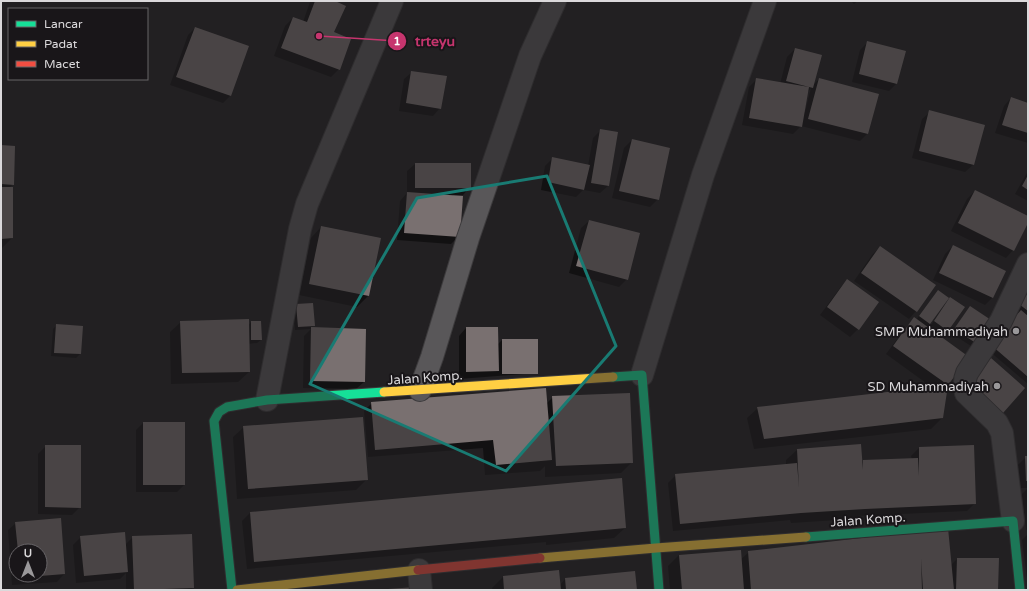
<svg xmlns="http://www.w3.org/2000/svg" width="1029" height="591" viewBox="0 0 1029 591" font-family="'Varela Round',sans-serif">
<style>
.shadow{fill:#0007;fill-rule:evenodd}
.building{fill:#797070}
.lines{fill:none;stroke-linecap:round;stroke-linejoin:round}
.street-casing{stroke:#3d3b3d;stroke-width:24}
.fast-casing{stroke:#3d3b3d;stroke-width:11}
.slow-casing{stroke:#3d3b3d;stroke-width:11}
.jam-casing{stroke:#3d3b3d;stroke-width:11}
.street{stroke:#595759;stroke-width:22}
.fast{stroke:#16e098;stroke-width:9}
.slow{stroke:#ffcf43;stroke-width:9}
.jam{stroke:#f24e42;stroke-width:9}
.marked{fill:none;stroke:#197b73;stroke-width:3;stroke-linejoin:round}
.poi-dot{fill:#9a989a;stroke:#191619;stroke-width:1.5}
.labels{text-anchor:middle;stroke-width:4;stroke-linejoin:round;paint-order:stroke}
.poi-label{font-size:13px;fill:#dbd9db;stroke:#191619;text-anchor:end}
.street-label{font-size:13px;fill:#dbd9db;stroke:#191619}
.leader{fill:none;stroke:#c6356e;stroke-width:1.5}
.callout-dot{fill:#c6356e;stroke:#191619;stroke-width:1.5}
.mark-label{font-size:12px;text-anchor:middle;font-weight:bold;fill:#fff}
.callout-label{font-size:14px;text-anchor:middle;font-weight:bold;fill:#c6356e;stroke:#191619;stroke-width:4;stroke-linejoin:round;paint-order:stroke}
</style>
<rect width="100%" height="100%" fill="#222022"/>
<path class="shadow" d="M312,1H332V33L339,69L331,77L274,56L285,26L293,18L303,22L310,2Z
M851,1H858L854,4Z
M195,28L248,47L230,96L223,103L170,85L188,35Z
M867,43L896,84L889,91L852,82L860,50Z
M795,49L812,86L819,79L868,133L860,141L801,126L793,134L742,125L749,87L756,80L780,84L787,57ZM811,88L805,112H804L807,93Z
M412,72L440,108L433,116L399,111L404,79Z
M1011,98L1028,104V143L995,133L1004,106Z
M930,112L983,126L973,165L965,172L912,158L922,119Z
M601,130L608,186L600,193L584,190V189L576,197L541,190L545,166L553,158L588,166L593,138Z
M632,140L658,199L650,207L612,198L624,148Z
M1,146L13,184L9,188L12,238L1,249Z
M415,164L470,187L463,195H453L459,236L451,244L397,240L400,201L407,193V171Z
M1028,171V201L1015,194Z
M975,191L1028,217V220L1013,250L1006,258L951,231L967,199Z
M589,221L627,279L619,287L569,273L581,228Z
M321,227L368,296L357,307L299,295L311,238Z
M953,246L1005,271L992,298L985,305L933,280L945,254Z
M880,247L916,311L909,319L854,281L872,255Z
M847,280L877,302L858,329L850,337L820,315L840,288Z
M1028,292V384L988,350L1017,316L1012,312Z
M935,295L929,323L926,327L967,357L947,385L942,418L931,429L754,449L747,418L758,408L933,388L886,354L907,326L914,318L916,320Z
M950,298L948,330L944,334L931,325L946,303Z
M297,305L314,326L311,328L365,330L364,382L356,389L303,388L304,336L311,329L295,330L293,309Z
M970,307L993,322L974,348L951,333L967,311Z
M181,322L248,326L251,322L261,340L257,343L248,344L249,372L238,382L171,384L170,332Z
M57,325L80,354L76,358L51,356L53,329Z
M466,328L497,345L502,340L537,373L459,379V336Z
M553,397L632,462L621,473L545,477V466L540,471L485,475L483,448L368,457L364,411L372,403L546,404Z
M143,423L184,485L177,492H136V430Z
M244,427L367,479L356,490L237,499L233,437Z
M860,445L861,463L863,461L912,459L911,456L919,448L975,503L967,511L857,516L853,519L791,523L790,520L673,531L668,483L676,475L786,465V460L797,450Z
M46,446L80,507L72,515L38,514V454Z
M1026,457H1028V488H1019L1018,465Z
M621,479L625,528L614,538L546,545V542L247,569L242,521L250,513Z
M1028,488V529L1026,530L1022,494Z
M16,523L64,574L57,582L12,585L8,530ZM16,551H40V575H16Z
M1028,534V586L1022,540Z
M81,537L125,545L133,537L193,588L190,590H126V573L120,579L76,583L73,545Z
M866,543L951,565L957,559L997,590H670L668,566L679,555L740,560L749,552Z
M503,577L560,585L565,579L636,590H493L492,588Z"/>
<path class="building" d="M315,1H335L346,6L334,32L351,39L340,70L281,48L293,17L307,22Z
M195,27L249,46L231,96L176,77Z
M867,41L906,51L897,84L859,74Z
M795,48L822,55L813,88L786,81Z
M411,71L447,76L441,109L406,103Z
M756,78L809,87L802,127L749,118Z
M819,78L879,94L868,134L808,119Z
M1011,97L1028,103V133L1002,125Z
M929,110L985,125L974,165L919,151Z
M600,129L618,132L609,186L591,183Z
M632,139L670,148L659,200L619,191Z
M1,145L15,146L14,185L1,184Z
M552,157L590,165L584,190L548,182Z
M415,163H471V188H415Z
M1028,175V190L1022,186Z
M1,187H13V238L1,239Z
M975,190L1028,216V223L1014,251L958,223Z
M407,192L463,196L460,237L404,233Z
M589,220L640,233L628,280L576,266Z
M321,226L381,238L369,296L309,284Z
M953,245L1006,271L993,298L939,273Z
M880,246L936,285L917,312L861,273Z
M847,279L879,302L859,330L827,307Z
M938,290L949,298L930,324L919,316Z
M1028,293V311L1019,304Z
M950,297L965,307L948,331L934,321Z
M313,303L315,326L298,327L296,304Z
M970,306L994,322L979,345L954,329Z
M1021,310L1028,316V377L991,345Z
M914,317L969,357L948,385L893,346Z
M249,319L250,372L182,373L180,321Z
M251,321H261L262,340H251Z
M56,324L83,326L81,354L54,353Z
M311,327L366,329L365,382L310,381Z
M466,327H498L499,371L466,372Z
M502,339H538V374H502Z
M991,358L1025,388L1003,413L968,384Z
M948,385L943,418L764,439L757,407Z
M546,388L552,460L496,465L493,440L375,450L371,402Z
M630,393L633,463L556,466L552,396Z
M363,417L368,480L248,489L243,426Z
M143,422H185V485H143Z
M861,444L863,470V460L918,458L919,476V447L974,445L976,504L865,509L801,513L680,524L675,474L797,463L799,488L797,449Z
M45,445H81V508L45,507Z
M1025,456H1028V481H1026Z
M622,478L626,528L254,562L250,512Z
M61,518L65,574L40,576V551H18L15,522Z
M948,528L954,590H923L921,558L922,590H751L748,551Z
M125,532L128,572L84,576L80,536Z
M192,534L194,588L134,590L132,536Z
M741,550L744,590H682L679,555Z
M957,558H999L998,590H956Z
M559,570L561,590H504L503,576Z
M635,571L637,590H566L565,578Z
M416,587V590H388V589Z"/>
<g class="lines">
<defs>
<path id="street" d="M642,375L703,175L765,1
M420,390L432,357L468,238L530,56L555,1
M267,400L300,229L307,204L392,1
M1013,521L1002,433L997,423L966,393C964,385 964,380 967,373L1001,321L1028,264
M419,570L421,590"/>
<path id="fast" d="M613,377L642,375L659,590
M806,537L1013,521L1020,590
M232,590L214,421L219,412L227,407L267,400L384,392"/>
<path id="slow" d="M384,392L613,377
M540,558L656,548L806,537
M237,590L418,570"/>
<path id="jam" d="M418,570L540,558"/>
</defs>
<use href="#street" class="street-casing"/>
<use href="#fast" class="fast-casing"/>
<use href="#slow" class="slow-casing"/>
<use href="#jam" class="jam-casing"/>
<use href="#street" class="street"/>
<use href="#fast" class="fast"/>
<use href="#slow" class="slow"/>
<use href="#jam" class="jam"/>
</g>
<path d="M0 0H1029V591H0ZM547,176L616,346L506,471L310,384L417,198Z" fill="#222022" fill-opacity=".55" fill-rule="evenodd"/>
<path class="marked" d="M547,176L616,346L506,471L310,384L417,198Z"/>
<g class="poi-dot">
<circle cx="1016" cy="331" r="4"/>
<circle cx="997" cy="386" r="4"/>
</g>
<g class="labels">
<g class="poi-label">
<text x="1008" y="336">SMP Muhammadiyah</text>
<text x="989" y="391">SD Muhammadiyah</text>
</g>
<g class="street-label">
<text transform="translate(425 377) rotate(-4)" y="5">Jalan Komp.</text>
<text transform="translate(868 519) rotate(-4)" y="5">Jalan Komp.</text>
</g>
</g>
<path class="leader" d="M319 36L397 41"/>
<g class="callout-dot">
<circle cx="319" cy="36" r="4"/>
<circle cx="397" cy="41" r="10"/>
</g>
<g class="mark-label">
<text x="397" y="45">1</text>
</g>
<g class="callout-label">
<text x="435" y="46">trteyu</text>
</g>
<rect width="1029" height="591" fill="none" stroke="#dbd9db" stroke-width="4"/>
<rect x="8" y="8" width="140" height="72" fill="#191619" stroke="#676467"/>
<rect x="16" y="21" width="20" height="6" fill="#16e098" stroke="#676467"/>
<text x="44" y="28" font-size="12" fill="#dbd9db">Lancar</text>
<rect x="16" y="41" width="20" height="6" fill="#ffcf43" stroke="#676467"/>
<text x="44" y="48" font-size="12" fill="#dbd9db">Padat</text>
<rect x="16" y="61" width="20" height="6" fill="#f24e42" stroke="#676467"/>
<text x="44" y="68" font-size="12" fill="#dbd9db">Macet</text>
<g transform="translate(28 563)"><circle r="19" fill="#191619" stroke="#676467"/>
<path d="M0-3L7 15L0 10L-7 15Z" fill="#9a989a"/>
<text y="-6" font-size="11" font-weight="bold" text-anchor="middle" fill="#dbd9db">U</text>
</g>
</svg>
